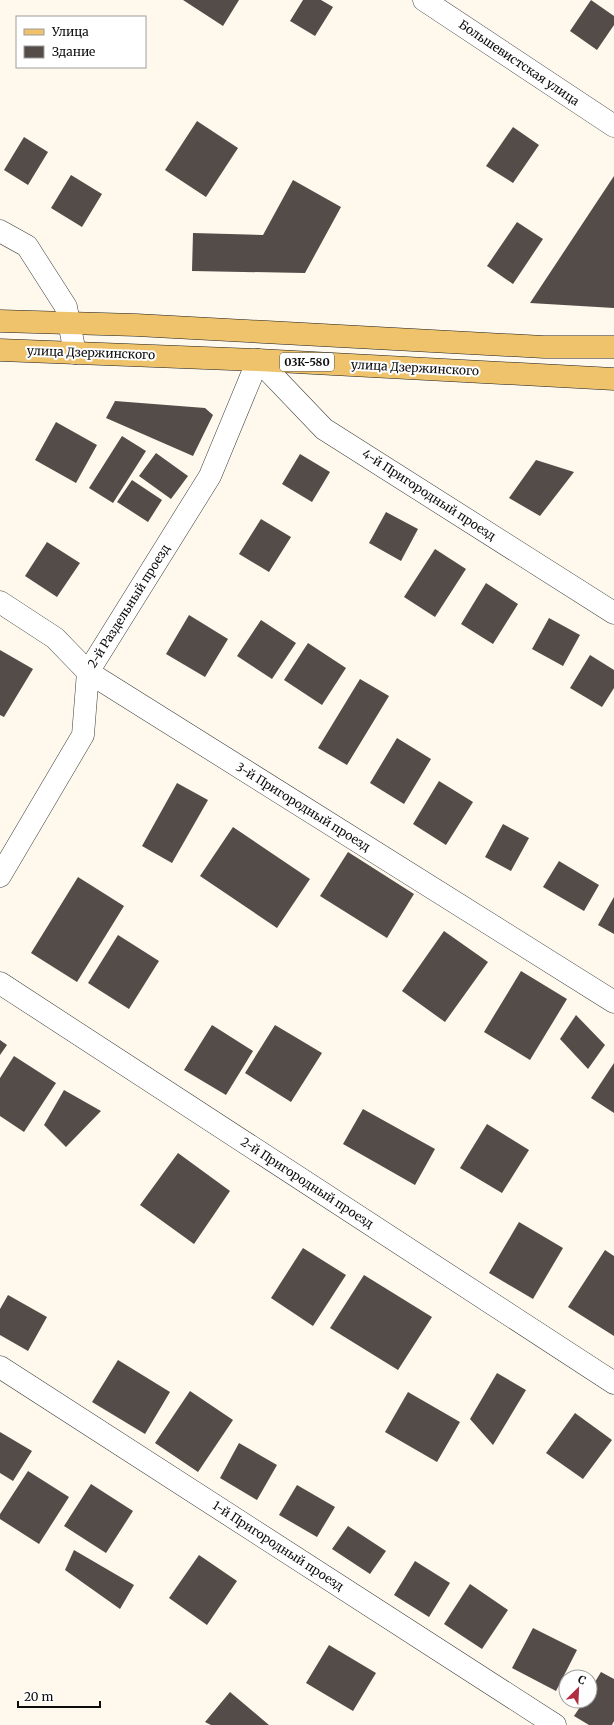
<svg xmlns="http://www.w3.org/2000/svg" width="614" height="1725" viewBox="0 0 614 1725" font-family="Merriweather,serif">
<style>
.building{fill:#544c49}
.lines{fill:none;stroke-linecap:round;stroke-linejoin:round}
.street-casing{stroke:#3f3f3f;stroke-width:23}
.primary-casing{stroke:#1d1d1d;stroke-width:23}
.street{stroke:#fff;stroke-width:22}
.primary{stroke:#efc36b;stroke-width:22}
.labels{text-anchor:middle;stroke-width:4;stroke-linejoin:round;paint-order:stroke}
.shield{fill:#fff;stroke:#555;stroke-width:1}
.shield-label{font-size:11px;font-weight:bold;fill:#0c0c0c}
.street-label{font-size:12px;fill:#0c0c0c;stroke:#fff}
</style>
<rect width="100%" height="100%" fill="#fef9ec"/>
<path class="building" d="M183,0H239L223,26Z
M303,0H321L333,7L315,36L290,21Z
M591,0L614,16V25L597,50L570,31Z
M197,121L238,148L206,197L165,170Z
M513,127L539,145L513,183L486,166Z
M24,137L48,152L28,185L4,170Z
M71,175L102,194L82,227L51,208Z
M614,176V308L530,303Z
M293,180L341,207L305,273L192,271L193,233L263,235Z
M517,222L543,239L513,284L487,266Z
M115,401L205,408L213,415L193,456L106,418Z
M56,422L97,445L76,483L35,460Z
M122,436L146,451L113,503L89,488Z
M156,453L188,476L171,499L139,476Z
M300,454L330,472L312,502L282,484Z
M536,460L574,472L540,516L509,498Z
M132,480L162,500L148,522L117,502Z
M386,512L418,529L401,561L369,543Z
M261,519L291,537L269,572L239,554Z
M47,542L80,563L57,597L25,576Z
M435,549L466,569L435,617L404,597Z
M486,583L518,604L493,644L461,624Z
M189,615L228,639L205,677L166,654Z
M549,618L580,635L563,666L532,649Z
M261,620L296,643L272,679L237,656Z
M308,643L346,668L322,705L284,680Z
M0,650L33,669L4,717L0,715Z
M590,655L614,670V688L602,707L570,688Z
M360,679L389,696L347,765L318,748Z
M397,738L431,759L404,804L370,783Z
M439,781L473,802L446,845L413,824Z
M177,783L208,800L172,863L142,846Z
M503,824L529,838L511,871L485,857Z
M233,827L310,879L277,928L200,876Z
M348,852L414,894L387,938L320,896Z
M559,861L599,885L584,911L543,887Z
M78,877L124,906L77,982L31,953Z
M614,897V934L598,925Z
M444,931L488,962L445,1022L402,991Z
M118,935L159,961L129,1009L88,983Z
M521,971L567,999L530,1060L484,1032Z
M576,1015L605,1045L588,1069L560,1039Z
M212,1025L253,1051L226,1095L184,1070Z
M275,1025L322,1053L291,1102L245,1073Z
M0,1040L7,1045L0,1055Z
M14,1056L56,1083L24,1132L0,1116V1078Z
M614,1063V1113L591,1098Z
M64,1090L101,1111L66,1147L44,1125Z
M363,1109L435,1149L415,1185L343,1144Z
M487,1124L529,1150L502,1193L460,1168Z
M178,1153L230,1191L194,1244L140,1205Z
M519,1222L563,1248L533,1299L489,1273Z
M303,1248L346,1275L313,1326L271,1298Z
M605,1250L614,1256V1336L568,1307Z
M364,1275L432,1317L398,1370L330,1328Z
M8,1295L47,1317L28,1351L0,1335V1309Z
M118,1360L170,1392L145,1434L92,1402Z
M497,1373L526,1390L493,1445L470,1419Z
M190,1391L233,1420L198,1472L155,1443Z
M408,1392L460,1422L437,1462L385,1432Z
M575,1413L612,1440L583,1479L546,1453Z
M0,1432L32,1451L13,1481L0,1473Z
M239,1443L277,1465L257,1500L220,1478Z
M28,1471L69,1497L39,1544L0,1519V1514Z
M91,1484L133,1511L106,1553L64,1526Z
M297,1485L335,1507L317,1537L279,1515Z
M348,1526L386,1551L370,1574L332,1549Z
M74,1550L134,1585L120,1609L65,1570Z
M199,1555L237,1581L207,1625L169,1598Z
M415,1561L450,1583L429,1617L394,1595Z
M470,1584L508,1610L482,1649L444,1624Z
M533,1628L577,1650L556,1691L512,1668Z
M329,1645L376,1673L353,1711L306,1683Z
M601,1672L614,1679V1721L612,1725H589L574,1716L584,1701H590V1690Z
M230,1692L269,1725H211L205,1722Z"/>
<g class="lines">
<defs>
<path id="street" d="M424,0L614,126
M0,231L27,246L66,307L75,353
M0,602L55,638L88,672L614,1002
M0,876L83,735L88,672L210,476L258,360L324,429L614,613
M0,983L614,1383
M0,1367L555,1725"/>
<path id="primary" d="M0,321L136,325L544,347H614
M0,350L258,360L614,379"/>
</defs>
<use href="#street" class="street-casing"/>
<use href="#primary" class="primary-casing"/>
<use href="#street" class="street"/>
<use href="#primary" class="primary"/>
</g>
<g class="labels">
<rect class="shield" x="280" y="353" width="54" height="18" rx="3"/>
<g class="shield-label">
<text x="307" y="366">03К-580</text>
</g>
<g class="street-label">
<text transform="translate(519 63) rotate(34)" y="4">Большевистская улица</text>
<text transform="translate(91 353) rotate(2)" y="4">улица Дзержинского</text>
<text transform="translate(415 368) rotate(3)" y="4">улица Дзержинского</text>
<text transform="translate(429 495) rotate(33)" y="4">4-й Пригородный проезд</text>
<text transform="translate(129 606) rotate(-58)" y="4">2-й Раздельный проезд</text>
<text transform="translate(303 807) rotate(32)" y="4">3-й Пригородный проезд</text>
<text transform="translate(307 1183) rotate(33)" y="4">2-й Пригородный проезд</text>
<text transform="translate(278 1546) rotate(33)" y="4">1-й Пригородный проезд</text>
</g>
</g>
<rect x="16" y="16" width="130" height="52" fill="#ffffff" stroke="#9e9e9e"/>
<rect x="24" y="29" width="20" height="6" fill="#efc36b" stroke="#9e9e9e"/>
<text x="52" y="36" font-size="12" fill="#0c0c0c">Улица</text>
<rect x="24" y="46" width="20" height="12" fill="#544c49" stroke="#9e9e9e"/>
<text x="52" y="56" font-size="12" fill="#0c0c0c">Здание</text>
<g transform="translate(578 1689) rotate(24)"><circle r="19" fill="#ffffff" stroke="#9e9e9e"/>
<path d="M0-3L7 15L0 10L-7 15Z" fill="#b12e40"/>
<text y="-6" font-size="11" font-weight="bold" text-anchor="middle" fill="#0c0c0c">С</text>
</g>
<path d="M18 1701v6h82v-6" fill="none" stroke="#0c0c0c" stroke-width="2"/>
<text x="24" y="1701" font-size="12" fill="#0c0c0c" stroke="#ffffff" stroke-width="3" paint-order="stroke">20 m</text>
</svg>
